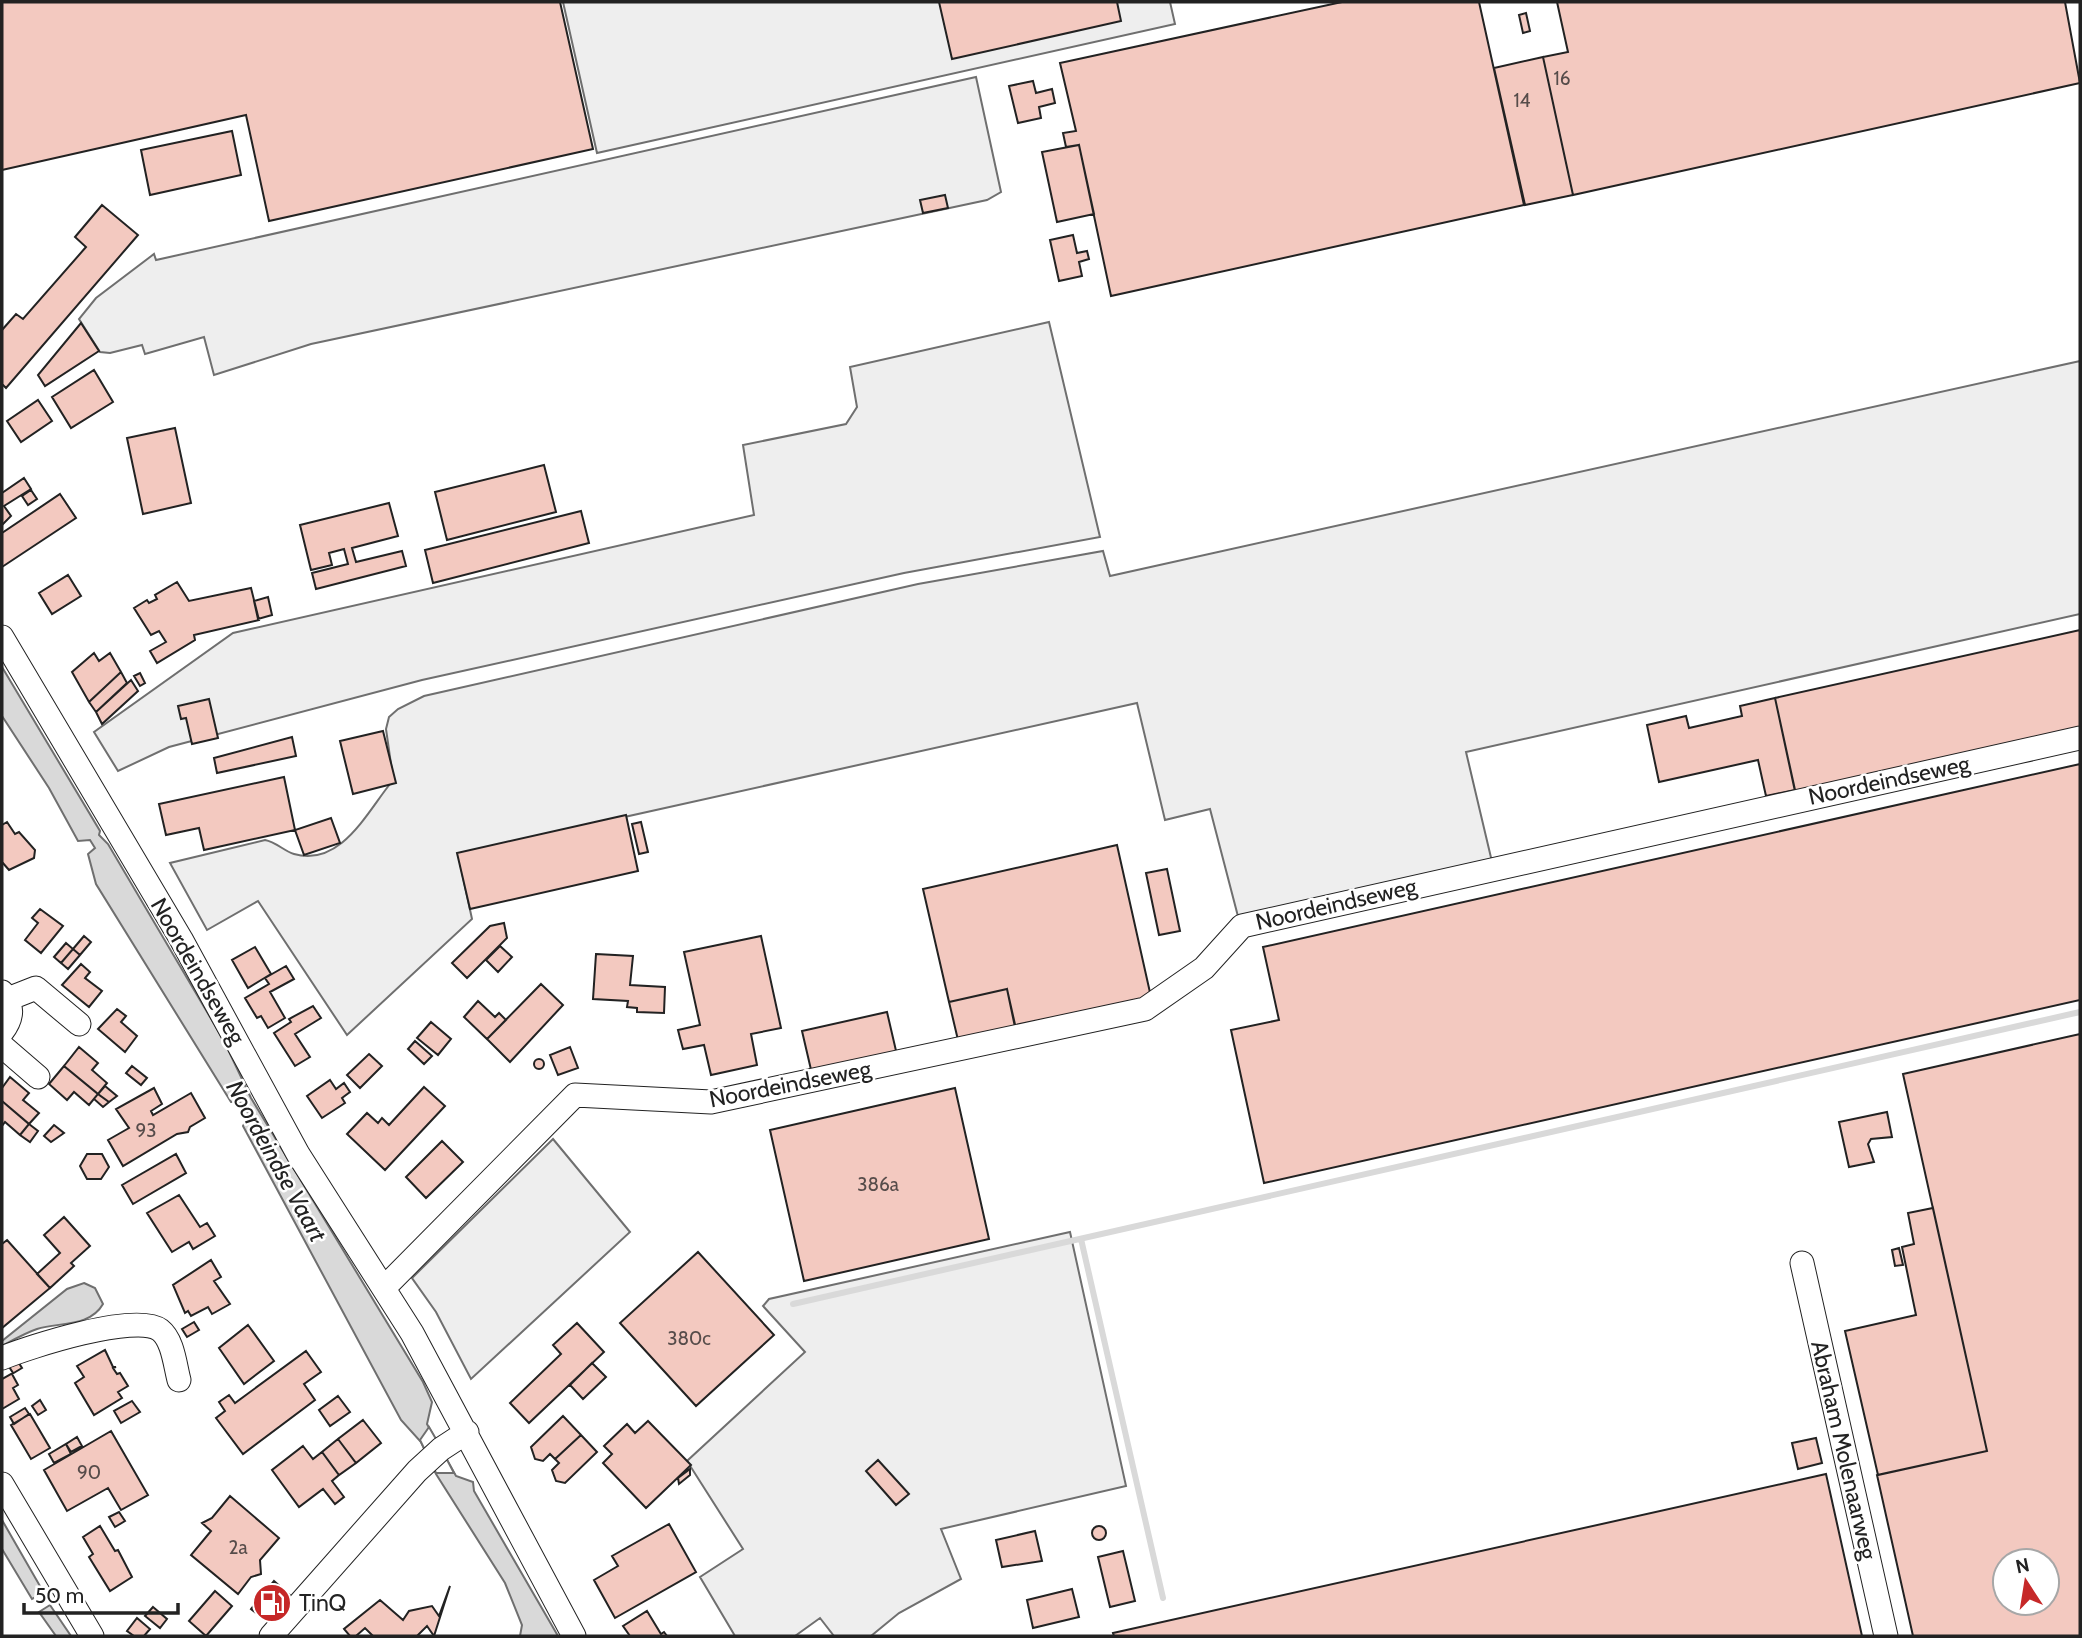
<svg xmlns="http://www.w3.org/2000/svg" width="2082" height="1638" viewBox="0 0 2082 1638" font-family="Cabin,sans-serif">
<style>
.green{fill:#eee;stroke:#6f6f6f;stroke-width:2}
.water{fill:#d9d9d9;stroke:#6f6f6f;stroke-width:2}
.pier{fill:#fff;stroke:#6f6f6f;stroke-width:2}
.lines{fill:none;stroke-linecap:round;stroke-linejoin:round}
.stream{stroke:#d9d9d9;stroke-width:6}
.building{fill:#f3c9c0;stroke:#222;stroke-width:2;fill-rule:evenodd}
.minor-casing{stroke:#222;stroke-width:25}
.minor{stroke:#fff;stroke-width:23}
.labels{text-anchor:middle;stroke-width:5;stroke-linejoin:round;paint-order:stroke}
.number-label{font-size:19px;fill:#564c4a}
.street-label{font-size:23px;fill:#222;stroke:#fff}
.poi-label{font-size:23px;fill:#222;stroke:#fff;text-anchor:start}
.water-label{font-size:24px;font-style:italic;fill:#222;stroke:#fff}
</style>
<rect width="100%" height="100%" fill="#fff"/>
<path class="green" d="M563,2H1170L1175,24L597,153Z
M976,77L1001,192L987,200L311,344L214,375L204,337L145,354L142,345L110,353L100,352L79,319L96,298L154,254L156,260Z
M1049,322L1100,537L904,573L422,680L169,747L118,771L94,732L233,633L754,515L743,445L846,424L857,407L850,367Z
M2080,361V614L1466,752L1493,866L1240,924L1210,809L1165,820L1137,703L458,854L472,919L347,1035L258,901L207,930L170,863L265,840C276,842 284,851 294,854C340,867 366,814 390,784L392,771L386,729L389,717L398,709L424,696L918,584L1103,551L1110,576Z
M553,1139L630,1232L471,1379L436,1312L412,1278Z
M1070,1232L1126,1486L941,1529L961,1579L899,1613L871,1636H834L820,1618L795,1636H735L700,1577L743,1549L687,1461L805,1352L763,1306L769,1299Z"/>
<path class="water" d="M2,667L100,831L99,835L108,844L223,1039L251,1098L423,1382L432,1402L427,1424L456,1476L473,1482L474,1491L558,1636H520L522,1625L505,1583L436,1474L421,1442L401,1420L243,1126L249,1115L240,1102H231L96,884L88,854L95,848L90,840L78,841L49,788L2,716Z
M84,1283L95,1288L103,1304C90,1327 60,1322 37,1329C25,1333 13,1340 2,1346V1341L67,1289Z
M2,1520L44,1593L32,1599L2,1549Z
M50,1605L52,1608L71,1636H56L39,1612Z"/>
<path class="pier" d="M429,1427L436,1439L454,1473H436L420,1440Z"/>
<g class="lines">
<path class="stream" d="M1081,1239L1163,1598
M793,1304L2080,1012"/>
</g>
<path class="building" d="M2,2H560L593,149L269,221L246,115L2,170Z
M939,2H1117L1121,21L952,59Z
M1342,2H1479L1524,205L1111,296L1079,145L1066,147L1063,133L1076,131L1060,63Z
M1557,2H2065L2080,83L1573,195L1543,57L1568,52Z
M1526,13L1530,31L1523,33L1519,15Z
M1543,57L1573,195L1525,205L1494,68Z
M1033,81L1036,93L1052,89L1055,103L1039,107L1041,118L1018,123L1009,86Z
M232,131L241,175L150,195L141,150Z
M1079,145L1094,214L1057,222L1042,152Z
M945,195L948,208L923,213L920,200Z
M102,205L138,235L6,388L2,384V330L16,314L23,319L86,247L75,237Z
M1073,235L1077,253L1087,251L1089,259L1079,262L1082,276L1059,281L1050,240Z
M81,323L99,351L45,386L38,375Z
M94,370L113,402L71,428L52,397Z
M38,400L52,421L21,442L7,421Z
M175,428L191,503L143,514L127,438Z
M544,465L556,512L447,540L435,492Z
M24,478L31,489L4,506L11,516L2,525V493Z
M31,490L37,499L28,505L22,496Z
M60,494L76,518L2,567V533Z
M389,503L398,536L352,548L356,562L402,551L406,566L316,589L312,573L348,564L344,549L329,553L332,565L311,570L300,525Z
M581,511L589,543L433,583L425,550Z
M68,575L81,596L52,614L39,593Z
M177,582L189,601L251,588L259,620L194,635L195,640L157,663L150,651L166,642L159,631L151,635L134,608L147,600L149,603L157,599L155,595Z
M268,597L272,615L258,619L254,601Z
M2080,630V733L1796,796L1775,698Z
M94,653L99,661L110,653L121,672L89,702L72,672Z
M121,672L127,683L96,712L89,702Z
M140,673L145,683L140,686L134,676Z
M131,680L138,691L102,724L96,712Z
M1775,698L1795,790L1766,796L1758,760L1659,782L1647,725L1686,716L1689,728L1742,716L1740,706Z
M209,699L218,738L192,744L186,718L181,719L178,706Z
M383,731L396,783L353,794L340,741Z
M292,737L296,756L217,773L214,758Z
M2080,764V1000L1264,1183L1231,1030L1279,1020L1263,947Z
M284,777L295,830L204,850L199,828L166,835L159,804Z
M626,815L638,871L470,909L457,853Z
M331,818L340,843L304,855L295,830Z
M7,822L15,834L19,832L35,850L34,858L9,870L2,862V825Z
M641,822L648,852L639,854L632,824Z
M1117,845L1151,997L1016,1029L1007,989L949,1002L923,889Z
M1167,869L1180,931L1159,935L1146,873Z
M40,909L63,926L41,953L25,940L38,923L32,918Z
M504,923L507,938L467,978L452,963L490,926Z
M84,936L91,942L80,955L73,949Z
M761,936L781,1028L751,1034L757,1065L711,1075L704,1045L683,1049L680,1038L678,1030L700,1025L684,952Z
M66,943L73,949L61,963L54,957Z
M500,946L512,957L498,972L486,960Z
M255,947L271,974L248,988L232,960Z
M73,949L80,955L68,969L61,963Z
M596,954L633,956L630,985L665,987L664,1013L637,1012V1008L627,1007L628,1001L593,999Z
M81,964L90,972L85,978L102,991L89,1007L62,985Z
M286,966L294,979L270,992L285,1018L268,1028L261,1016L257,1018L245,998L269,984L265,978Z
M541,984L563,1005L510,1062L487,1039Z
M1007,989L1015,1027L958,1040L949,1002Z
M478,1001L495,1017L499,1013L506,1020L487,1039L464,1017Z
M313,1006L321,1018L295,1034L310,1057L295,1066L274,1033L291,1022L289,1019Z
M117,1009L126,1016L121,1022L137,1036L125,1052L98,1029Z
M887,1012L897,1055L812,1074L802,1031Z
M431,1022L451,1039L438,1055L417,1038Z
M2080,1034V1636H1913L1877,1475L1987,1451L1903,1074ZM2005,1561H2047V1603H2005Z
M415,1041L432,1056L424,1064L408,1049Z
M79,1047L98,1063L92,1070L107,1083L98,1094L64,1066Z
M570,1047L578,1068L558,1075L550,1055Z
M369,1054L382,1066L360,1088L347,1075Z
M534 1064a5 5 0 1 1 10 0a5 5 0 1 1-10 0Z
M64,1066L98,1094L89,1105L74,1092L67,1100L49,1084Z
M132,1066L147,1078L141,1085L126,1073Z
M10,1077L29,1093L23,1100L39,1113L29,1124L2,1101V1088Z
M330,1080L336,1089L344,1083L350,1092L342,1098L345,1103L322,1118L307,1096Z
M105,1086L117,1096L109,1102L98,1094Z
M424,1087L445,1106L385,1170L347,1134L367,1113L378,1123L382,1118L389,1125Z
M154,1088L162,1104L151,1111L153,1115L191,1093L205,1118L190,1127L188,1132L177,1134L123,1166L108,1140L129,1128L116,1109Z
M955,1088L989,1239L804,1281L770,1130Z
M98,1094L109,1102L103,1107L94,1099Z
M2,1101L29,1124L20,1135L5,1122L2,1126Z
M1887,1112L1892,1137L1871,1139L1868,1144L1874,1162L1849,1167L1839,1122Z
M29,1124L38,1131L30,1142L20,1135Z
M54,1125L64,1133L51,1142L44,1136Z
M442,1141L463,1162L426,1198L406,1177Z
M87,1154H102L109,1167L101,1179H87L80,1166Z
M176,1154L186,1173L133,1204L122,1185Z
M179,1195L200,1227L207,1223L215,1236L193,1249L189,1242L172,1252L147,1213Z
M1933,1208L1987,1451L1878,1475L1845,1331L1916,1315L1902,1247L1914,1244L1908,1213Z
M64,1217L90,1246L71,1263L74,1266L50,1288L37,1274L60,1253L44,1235Z
M7,1240L50,1288L2,1328V1244Z
M1899,1248L1903,1265L1895,1266L1892,1250Z
M698,1252L774,1335L696,1406L620,1323Z
M211,1260L221,1277L214,1281L230,1304L212,1314L208,1307L191,1316L188,1311L185,1313L173,1285Z
M194,1322L199,1330L187,1337L182,1329Z
M577,1323L604,1352L529,1423L510,1403L561,1354L553,1345Z
M248,1325L274,1361L244,1384L219,1348Z
M105,1350L113,1367H116L113,1368L117,1374L120,1373L128,1386L118,1392L122,1398L94,1415L75,1383L84,1377L77,1366Z
M306,1351L321,1372L304,1384L315,1400L243,1454L216,1418L225,1411L219,1402L229,1395L235,1403Z
M17,1360L22,1368L12,1374L18,1385L13,1388L19,1399L2,1409V1379L13,1373L8,1365Z
M592,1363L606,1377L583,1399L570,1385Z
M338,1396L350,1412L330,1426L319,1410Z
M40,1400L46,1410L38,1415L32,1406Z
M132,1401L140,1412L121,1423L114,1411Z
M25,1408L29,1414L14,1424L10,1417Z
M30,1414L50,1448L31,1459L11,1425Z
M563,1416L581,1435L555,1459L550,1454L543,1461L535,1459L531,1447Z
M363,1420L381,1443L356,1463L338,1439Z
M648,1421L691,1465L646,1508L603,1463L612,1454L604,1446L627,1424L635,1433Z
M111,1431L148,1495L121,1510L108,1488L67,1511L44,1470Z
M581,1435L597,1452L565,1483L556,1481L552,1470L559,1463L555,1459Z
M77,1437L82,1446L71,1452L66,1444Z
M1816,1438L1822,1463L1798,1469L1792,1443Z
M338,1439L356,1463L339,1475L322,1452Z
M66,1444L71,1454L54,1463L49,1454Z
M303,1446L313,1459L322,1452L339,1475L332,1481L344,1497L335,1504L323,1489L299,1507L272,1470Z
M878,1460L909,1494L896,1505L866,1471Z
M690,1469V1475L679,1484L678,1478Z
M1826,1474L1862,1636H1114L1113,1633Z
M230,1496L279,1538L260,1560L261,1574L251,1577L238,1594L191,1555L211,1531L202,1523L212,1518Z
M119,1512L125,1521L115,1527L109,1517Z
M669,1524L696,1572L615,1618L594,1580L618,1566L612,1556Z
M1092 1533a7 7 0 1 1 14 0a7 7 0 1 1-14 0Z
M100,1526L115,1551L118,1550L132,1577L110,1591L89,1557L93,1554L83,1537Z
M1035,1531L1042,1561L1002,1567L996,1540Z
M1123,1551L1135,1601L1110,1607L1098,1557Z
M274,1581L291,1596L269,1623L251,1609Z
M450,1586L434,1636L427,1626L417,1636H373L365,1628L356,1636H350L344,1629L380,1600L403,1620L409,1611L432,1606L439,1616Z
M1072,1589L1079,1617L1033,1628L1027,1600Z
M215,1591L232,1606L206,1636L189,1621Z
M153,1607L167,1619L160,1628L145,1616Z
M647,1611L661,1634L664,1632L667,1636H630L623,1626Z
M137,1618L150,1629L144,1636H134L127,1631Z"/>
<g class="lines">
<defs>
<path id="minor" d="M2,637L181,939L298,1154L412,1333L574,1636
M2,992C14,1005 13,1018 2,1032
M8,999L36,988L79,1024
M2,1046L38,1077
M1802,1263L1886,1636
M384,1288L575,1095L711,1102L1145,1009L1204,968L1242,926L2080,738
M2,1358C29,1347 136,1312 160,1330C173,1340 175,1365 179,1380
M2,1484L92,1636
M271,1636L417,1471L441,1449L467,1432"/>
</defs>
<use href="#minor" class="minor-casing"/>
<use href="#minor" class="minor"/>
</g>
<defs>
<symbol id="fuel-disc" viewBox="-11 -11 22 22"><circle r="9.5" fill="#c62828" stroke="#fff"/><path d="M-5.5-6h7V0h2V4h1.3V-2.5L3-4.5l.8-.8L6-3V5H2.5V1h-1V6h-7ZM-4.2-4.7v3.2H.2V-4.7Z" fill="#fff"/></symbol>
</defs>
<g fill-rule="evenodd">
<use href="#fuel-disc" x="250" y="1581" width="44" height="44"/>
</g>
<g class="labels">
<g class="number-label">
<text x="1562" y="85">16</text>
<text x="1522" y="107">14</text>
<text x="146" y="1137">93</text>
<text x="878" y="1191">386a</text>
<text x="689" y="1345">380c</text>
<text x="89" y="1479">90</text>
<text x="238" y="1554">2a</text>
</g>
<g class="street-label">
<text transform="translate(1889 780) rotate(-12)" y="8">Noordeindseweg</text>
<text transform="translate(1336 904) rotate(-13)" y="8">Noordeindseweg</text>
<text transform="translate(198 971) rotate(60)" y="8">Noordeindseweg</text>
<text transform="translate(790 1084) rotate(-11)" y="8">Noordeindseweg</text>
<text transform="translate(1844 1450) rotate(77)" y="8">Abraham Molenaarweg</text>
</g>
<g class="poi-label">
<text x="299" y="1611">TinQ</text>
</g>
<g class="water-label">
<text transform="translate(276 1161) rotate(61)" y="8">Noordeindse Vaart</text>
</g>
</g>
<rect width="2082" height="1638" fill="none" stroke="#222222" stroke-width="7"/>
<g transform="translate(2026 1582) rotate(348)"><circle r="33" fill="#ffffff" stroke="#a7a7a7" stroke-width="2"/>
<path d="M0-5L12 26L0 18L-12 26Z" fill="#c62828"/>
<text y="-10" font-size="19" font-weight="bold" text-anchor="middle" fill="#222222">N</text>
</g>
<path d="M24 1603v10h154v-10" fill="none" stroke="#222222" stroke-width="3.5"/>
<text x="35" y="1603" font-size="21" fill="#222222" stroke="#ffffff" stroke-width="5" paint-order="stroke">50 m</text>
</svg>
